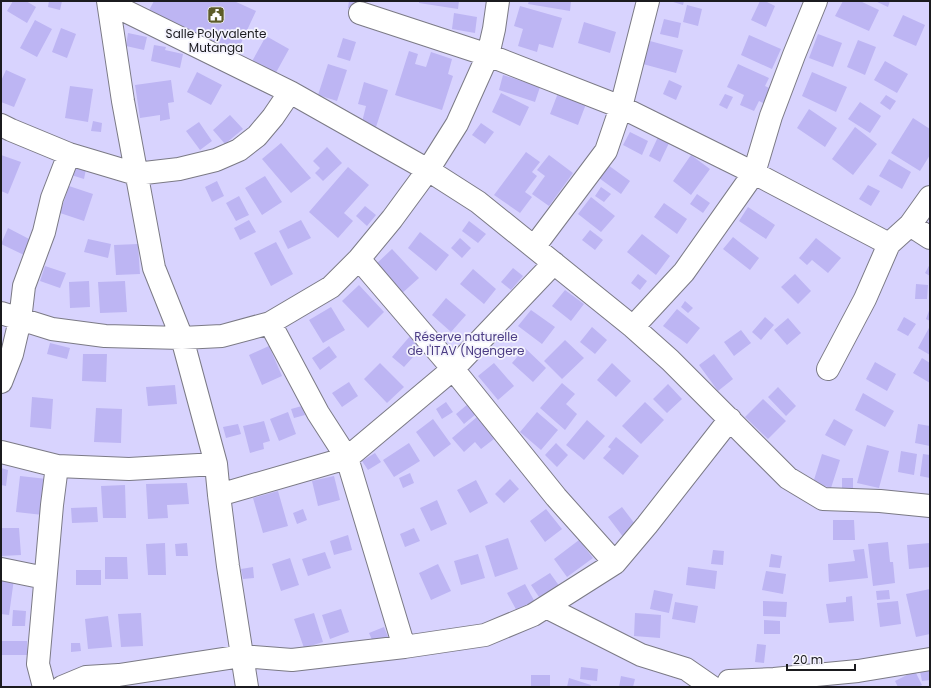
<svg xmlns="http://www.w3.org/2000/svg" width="931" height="688" viewBox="0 0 931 688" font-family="Poppins,sans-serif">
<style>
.green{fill:#d8d3fe}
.building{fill:#bdb5f3}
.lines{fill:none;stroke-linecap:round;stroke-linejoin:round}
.minor-casing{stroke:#7b7a85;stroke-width:24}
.minor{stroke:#fff;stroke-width:22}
.labels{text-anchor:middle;stroke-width:3.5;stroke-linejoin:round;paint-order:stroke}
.poi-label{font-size:12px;fill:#1b1b1f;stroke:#f4f3fd}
.park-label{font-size:12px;fill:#4b3c84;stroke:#f4f3fd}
</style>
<rect width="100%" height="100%" fill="#f4f3fd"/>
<path class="green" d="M1,1H930V687H1Z"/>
<path class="building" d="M13,1H26L36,7L27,23L7,11Z
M49,1H62L60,10L48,7Z
M154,1H234L256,11L235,56L147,14Z
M349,1H361L360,10L348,8Z
M419,1H459L458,9L419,3Z
M529,1H571L570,11L528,4Z
M670,1H684L683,5Z
M760,1H765L775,6L766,27L751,20Z
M843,1H860L879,10L869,31L835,16Z
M875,1H890L888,7Z
M687,5L702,9L698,26L683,22Z
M520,6L562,18L553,48L539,44L537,52L518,46L523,29L514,26Z
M454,13L477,17L475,33L452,29Z
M903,15L925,25L916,46L893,36Z
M664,19L681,23L678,38L660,34Z
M35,20L52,29L37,57L20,48Z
M584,22L616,32L610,53L578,43Z
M61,28L76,34L67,58L52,52Z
M128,33L147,37L144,50L126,46Z
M818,34L842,43L833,67L809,58Z
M749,35L781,49L772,69L741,55Z
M266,36L289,49L273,78L250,65Z
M343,38L356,42L350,61L337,57Z
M858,40L876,47L865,75L847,67Z
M650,41L683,50L676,73L643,64Z
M154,45L166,47L165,50L183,54L180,68L151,61Z
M409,51L418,54L415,64L426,67L431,52L452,59L448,74L453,76L442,110L395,95Z
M885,61L908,74L897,93L874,80Z
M328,64L347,70L337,101L318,95Z
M738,64L769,78L765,86L778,92L771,107L759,101L754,111L740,105L744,95L727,87Z
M6,70L26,79L14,107L1,102V81Z
M197,72L222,85L211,105L187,92Z
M812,72L847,87L836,112L802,96Z
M503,75L540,87L535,102L499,90Z
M171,80L174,102L168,103L170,119L160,121V115L140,118L135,85Z
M669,80L682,86L676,100L663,94Z
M364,82L388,90L376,127L362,122L366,106L358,104Z
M70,86L93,89L88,122L65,118Z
M501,93L529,107L520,126L492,112Z
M558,93L586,104L578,125L550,114Z
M725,94L733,97L727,109L719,105Z
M886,95L896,101L890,110L880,103Z
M860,102L881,116L870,133L848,119Z
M809,109L837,128L825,147L797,128Z
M230,115L243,129L225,144L213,130Z
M913,118L930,129V155L920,171L891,153Z
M93,121L102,123L101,132L91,131Z
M199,122L212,141L200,150L186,131Z
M481,123L494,132L485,144L472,135Z
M855,127L877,144L853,175L832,159Z
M630,132L648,141L642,155L623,145Z
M658,137L669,143L660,162L649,156Z
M281,143L311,178L291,193L262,159Z
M327,147L342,163L323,181L315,173L320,168L313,161Z
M526,152L540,162L532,172L537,176L525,192L532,197L520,213L494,195Z
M1,155L21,162L8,194L1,191Z
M549,155L573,173L549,206L532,194L545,176L537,170Z
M691,155L710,169L691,195L673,181Z
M889,159L911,172L902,189L879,176Z
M72,160L87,164L84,179L68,174Z
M608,165L630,181L621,194L599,178Z
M348,167L369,185L344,213L353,221L338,238L309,212Z
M265,176L282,202L262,215L245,188Z
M217,181L224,196L212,202L205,187Z
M868,185L880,191L871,206L859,199Z
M69,186L93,194L84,221L60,213Z
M601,187L611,194L604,202L595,196Z
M697,194L710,203L703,213L690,204Z
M239,196L249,215L236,221L226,203Z
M591,197L615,216L601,232L578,214Z
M664,203L687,219L677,234L654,217Z
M365,206L376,215L367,226L356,216Z
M748,207L775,225L766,239L739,221Z
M249,220L256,232L240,240L234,228Z
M301,220L311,238L288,249L279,231Z
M469,221L486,234L478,243L462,231Z
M8,228L31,240L24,255L1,244Z
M590,230L603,240L595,250L582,240Z
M420,232L449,255L436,271L408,248Z
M642,234L670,256L656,275L627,252Z
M733,237L759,258L750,270L723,249Z
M460,238L471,248L462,258L451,248Z
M816,238L841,258L828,273L812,260L807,265L799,258Z
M88,239L111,244L108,258L84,252Z
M276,242L293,274L271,286L254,253Z
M138,244L140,274L116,275L114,245Z
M392,249L419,278L400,295L373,267Z
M930,264V276L925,273Z
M45,266L66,273L60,288L40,281Z
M513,268L523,276L511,290L501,282Z
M473,269L496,289L484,304L460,284Z
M638,274L647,281L640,290L631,283Z
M795,274L811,291L798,304L781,287Z
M89,281L90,307L70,308L69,282Z
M125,281L127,312L100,313L98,282Z
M916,284L928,285L927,299H915Z
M359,285L384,312L368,328L342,301Z
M565,290L584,304L571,321L552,306Z
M446,298L466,315L451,332L432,315Z
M685,301L693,308L688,313L681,307Z
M331,307L345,330L323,343L309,320Z
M930,308V321L926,319Z
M677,309L700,328L687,344L663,326Z
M531,310L555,327L542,344L518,326Z
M765,317L774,325L761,340L752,332Z
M904,317L916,324L908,336L897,330Z
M788,318L801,333L787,345L774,330Z
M930,326V355L918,348Z
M592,327L607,340L595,354L580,342Z
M741,330L751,343L734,356L724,342Z
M411,335L423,346L404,367L392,357Z
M565,340L584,358L562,379L544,361Z
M50,343L70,348L67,359L47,354Z
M269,346L282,376L262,385L249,355Z
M329,346L337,357L320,370L312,358Z
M525,348L546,368L533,382L512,363Z
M83,354H107L106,382L82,381Z
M714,354L733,379L718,391L699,365Z
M922,358L930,363V383L913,373Z
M875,362L896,374L887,391L866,379Z
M380,363L404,387L387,403L364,379Z
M494,363L514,386L498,400L478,376Z
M612,363L631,381L616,397L597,380Z
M349,382L358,396L342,407L332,393Z
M562,383L575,394L566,404L577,414L565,430L540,408Z
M668,384L682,399L667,413L653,399Z
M175,385L177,404L148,406L146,387Z
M778,387L796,406L786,416L768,397Z
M863,393L894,411L885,427L855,410Z
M32,397L53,399L51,429L30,427Z
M763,399L786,421L768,439L745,417Z
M446,402L453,412L442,419L436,409Z
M645,402L664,420L641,444L622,426Z
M468,404L476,414L464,424L456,414Z
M302,406L305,415L294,418L291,409Z
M96,408L122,409L121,443L94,442Z
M288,412L296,434L279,441L270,419Z
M537,412L558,430L541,450L520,432Z
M477,417L494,439L481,449L475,442L464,452L452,438Z
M433,419L451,444L434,457L416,432Z
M834,419L853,430L845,446L825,435Z
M587,420L605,436L584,460L566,445Z
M264,421L270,441L263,443L264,449L250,453L243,426Z
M238,424L241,434L226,438L223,427Z
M918,424L930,426V446L915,443Z
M616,437L639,456L623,475L603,458L611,449L608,447Z
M409,443L420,461L394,477L383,460Z
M556,443L568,455L557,467L545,455Z
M867,445L889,451L879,488L857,483Z
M901,451L917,454L914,475L898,472Z
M375,453L381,462L368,470L362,461Z
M822,454L840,460L831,488L813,483Z
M923,454L930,455V478L920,476Z
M1,468L8,470L6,486L1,485Z
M410,473L414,483L403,488L399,478Z
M20,476L47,479L43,515L16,512Z
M334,476L340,500L318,506L312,481Z
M842,478H853V494H842Z
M510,479L519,489L504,503L495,494Z
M476,480L488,503L470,513L457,490Z
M187,483L189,504L167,505L168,518L148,519L146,484Z
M125,485L126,518H103L101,486Z
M278,491L288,526L263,533L253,498Z
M437,500L447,524L431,531L420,508Z
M97,507L98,522L72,523L71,508Z
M622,507L638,528L624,538L608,517Z
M303,509L307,520L297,524L293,513Z
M546,509L562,529L545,542L530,521Z
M833,520H854L855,540H833Z
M1,528H19L21,555L1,556Z
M414,528L420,541L405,547L400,534Z
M348,535L352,550L334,555L330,541Z
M508,538L518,569L495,577L485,546Z
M579,540L593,558L567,577L554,559Z
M888,542L890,562H893L895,583L873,586L868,544Z
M165,543L166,575H148L146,544Z
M187,543L188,556H176L175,544Z
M930,543V567L909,569L907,545Z
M864,549L868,578L829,582L828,564L855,561L853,550Z
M713,550L724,551L723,565L711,564Z
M325,552L331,568L308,576L302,559Z
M478,554L485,578L461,585L454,561Z
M771,554L782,556L780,568L769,567Z
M105,557H127L128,579H105Z
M290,558L299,585L281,591L272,564Z
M438,564L451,591L431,600L419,573Z
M253,567L254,578L243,579L241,569Z
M688,567L717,571L715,589L686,585Z
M76,570H101V585H76Z
M766,571L786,574L783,594L762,590Z
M550,573L560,587L541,600L531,585Z
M1,577L14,579L9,615L1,614Z
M525,584L536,604L518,613L507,593Z
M930,589V634L916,637L906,594Z
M654,590L673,594L669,613L650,609Z
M889,590L890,599L877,600L876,591Z
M852,596L854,621L829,623L826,604L846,602V597Z
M763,601L787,602L786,617L763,616Z
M898,601L901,624L880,627L877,603Z
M675,602L698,606L695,623L672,619Z
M341,609L349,632L330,639L322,615Z
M13,610L26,611L25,626H12Z
M141,613L143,646L121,647L118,614Z
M314,613L323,642L304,648L294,619Z
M635,613L661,615L660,638L634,636Z
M108,616L112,647L88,649L85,619Z
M764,620L780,621V634H764Z
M384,627L388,637L373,642L369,633Z
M1,641H27V655H1Z
M71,643H80L81,651L71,652Z
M757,644L766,645L764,663L755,662Z
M930,665V680L922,681L919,667Z
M581,667L598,669L597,681L580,679Z
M915,671L922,685L918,687H898L895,681Z
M531,675H550V687H531Z
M621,676L635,679L633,687H619Z
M569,678L591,685L590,687H567Z"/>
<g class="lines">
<defs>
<path id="minor" d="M108,1L123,101L154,268L182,338L216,464L219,495L228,566L247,687
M109,3L290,92L428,170L478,202L633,327L670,360L788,478L823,499L880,501L930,506
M360,13L488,55L621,107L754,173L889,244
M1,125L11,130L69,154L136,174L179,169L216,160L239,150L257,136L273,117L290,92
M910,225L930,238
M534,247L606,151L621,107L648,1
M359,259L453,369L556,497L615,563
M1,313L52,329L105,336L182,338L222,336L270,323L331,287L359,259L392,219L428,170L457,124L488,55L494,29L498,1
M270,323L318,413L347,458L404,647
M633,327L684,272L754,173L771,116L794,55L816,1
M828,369L865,299L889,244L910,225L930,197
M1,382L12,354L20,320L24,286L44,232L52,198L69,154
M1,452L57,466L129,469L216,464
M219,495L347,458L453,369L554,263
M1,569L45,578
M546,607L641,655L686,669L712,687
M44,687L38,664L52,505L57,466
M62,687L86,677L119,675L242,656L292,660L404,647L485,635L533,615L615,563L647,525L730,419
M726,687L729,681L774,679L858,671L930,659"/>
</defs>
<use href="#minor" class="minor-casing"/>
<use href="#minor" class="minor"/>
</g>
<defs>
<symbol id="civic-square" viewBox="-11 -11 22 22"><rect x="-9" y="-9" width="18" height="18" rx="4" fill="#5d5c29" stroke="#f4f3fd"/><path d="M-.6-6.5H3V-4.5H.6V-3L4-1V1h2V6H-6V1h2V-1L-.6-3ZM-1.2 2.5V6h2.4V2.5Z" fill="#fff"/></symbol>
</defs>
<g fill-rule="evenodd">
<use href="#civic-square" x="206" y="5" width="20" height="20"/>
</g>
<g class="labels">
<g class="poi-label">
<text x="216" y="38">Salle Polyvalente<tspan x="216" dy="14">Mutanga</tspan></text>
</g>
<g class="park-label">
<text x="466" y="341">Réserve naturelle<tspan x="466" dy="14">de l'ITAV (Ngengere</tspan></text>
</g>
</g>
<rect width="931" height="688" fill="none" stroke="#1b1b1f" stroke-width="4"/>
<path d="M787 664v6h68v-6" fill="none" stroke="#1b1b1f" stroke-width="2"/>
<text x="793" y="664" font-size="12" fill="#1b1b1f" stroke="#f4f3fd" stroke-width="3" paint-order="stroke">20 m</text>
</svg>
